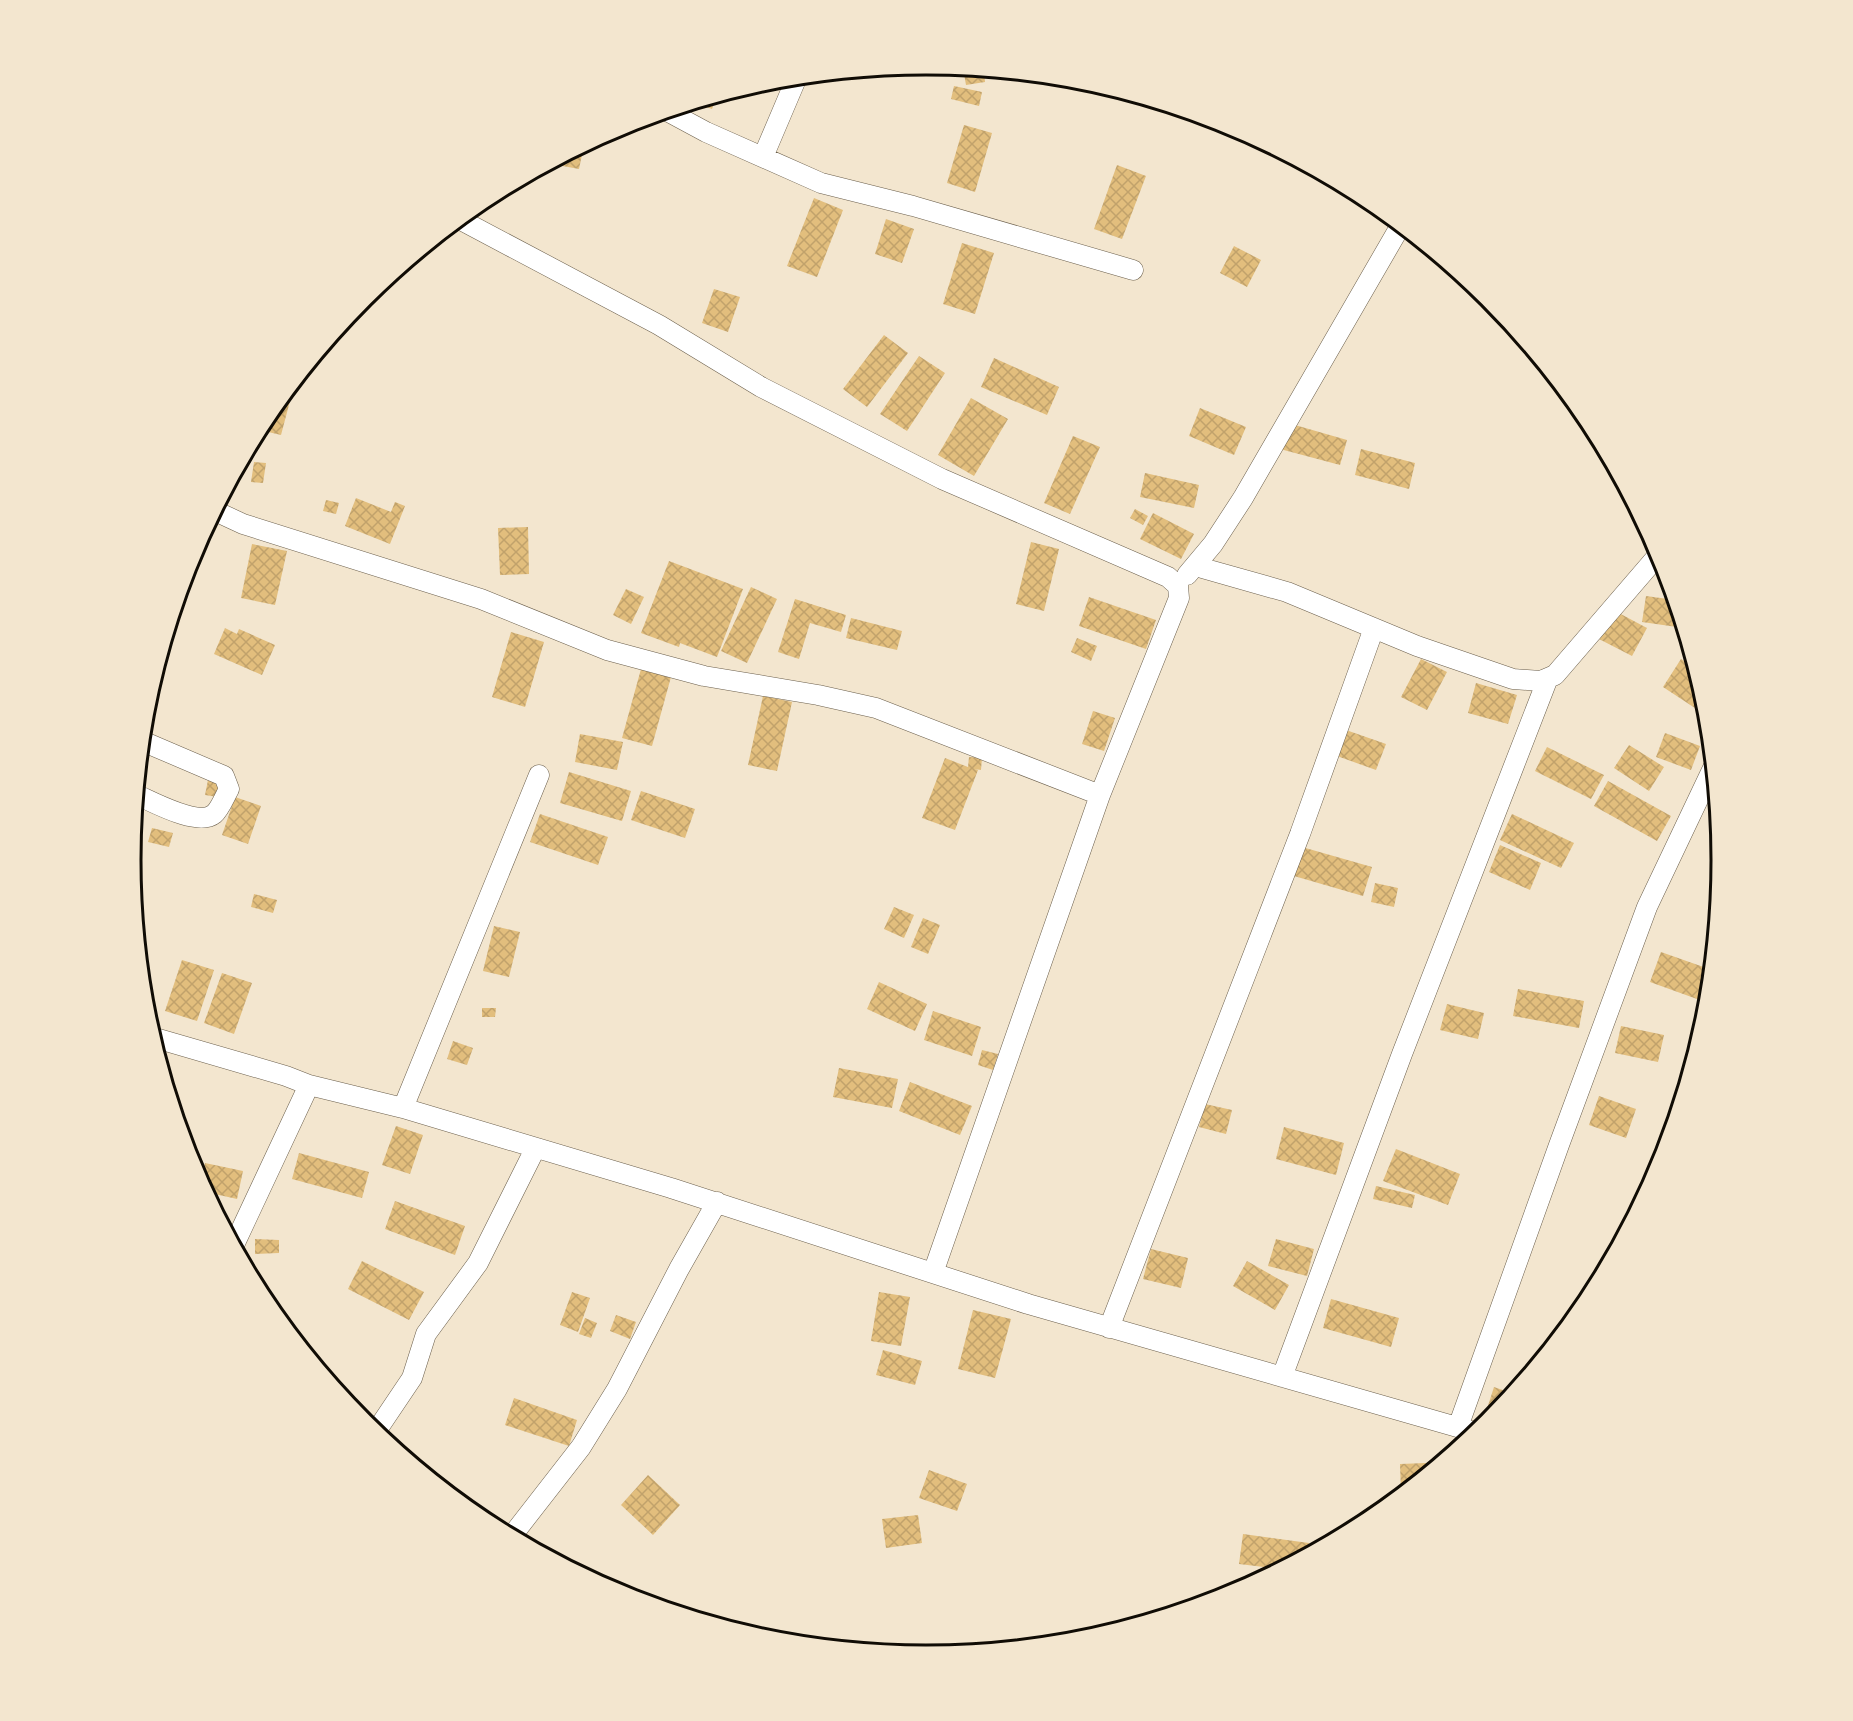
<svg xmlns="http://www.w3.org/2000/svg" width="1853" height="1721" viewBox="0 0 1853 1721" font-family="'Playfair Display',serif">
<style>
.building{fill:url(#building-cross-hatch)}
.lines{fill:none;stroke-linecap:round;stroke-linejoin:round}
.minor-casing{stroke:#6b5f4c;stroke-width:21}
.minor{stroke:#fff;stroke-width:20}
.rim{fill:none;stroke:#100c05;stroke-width:3}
</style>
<defs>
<pattern id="building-cross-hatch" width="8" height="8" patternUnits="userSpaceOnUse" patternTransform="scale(1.5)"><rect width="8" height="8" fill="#e2be7d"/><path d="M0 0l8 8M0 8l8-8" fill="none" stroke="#c1a26b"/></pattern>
</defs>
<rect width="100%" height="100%" fill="#f3e6cf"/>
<path class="building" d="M963,68L984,70L985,82L966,85Z
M954,86L982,92L979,106L951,99Z
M717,96L712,109L696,103Z
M964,125L992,133L975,192L947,183Z
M584,145L579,169L552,164L553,162Z
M1117,165L1146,176L1122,239L1094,229Z
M814,198L843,210L817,277L787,266Z
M886,219L914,229L902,263L875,254Z
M962,243L994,253L975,314L943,304Z
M1234,246L1261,260L1247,287L1220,273Z
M714,289L740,297L728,332L702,323Z
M884,335L908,353L867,407L843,389Z
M919,356L945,373L907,431L880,414Z
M994,358L1059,387L1047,415L981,387Z
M291,386H294L281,435L260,430L265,418Z
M971,398L1008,419L974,476L938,455Z
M1200,408L1246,427L1234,455L1189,436Z
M1288,423L1347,440L1340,465L1280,449Z
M1073,436L1100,447L1070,514L1044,503Z
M1361,449L1415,463L1409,489L1355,475Z
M254,462L266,463L263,483L251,482Z
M1145,473L1199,485L1194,508L1140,497Z
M356,498L391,512L395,502L405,506L390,544L345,526Z
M326,500L339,503L336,514L323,511Z
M1135,509L1148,516L1143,525L1130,518Z
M1153,513L1194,534L1181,559L1140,539Z
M528,527L529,574L500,575L498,528Z
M1031,542L1059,549L1044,611L1016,604Z
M252,544L287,551L275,605L241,598Z
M669,561L743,589L717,657L680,643L679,647L641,633Z
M751,587L777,599L747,663L721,651Z
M626,589L644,597L631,624L613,615Z
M1646,596L1675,600L1684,628L1642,622Z
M1089,597L1156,620L1146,649L1079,626Z
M795,599L846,615L841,632L810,623L799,659L778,652Z
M1615,611L1647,628L1632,656L1599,639Z
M851,618L902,631L897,650L846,638Z
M225,628L237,634L239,629L275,645L262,675L214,654Z
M511,632L544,642L525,707L492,697Z
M1077,638L1097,646L1091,661L1071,652Z
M1421,659L1447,672L1427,710L1401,697Z
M1681,659L1696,669L1707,704L1701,712L1663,687Z
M641,669L671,677L652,746L622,738Z
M1476,683L1517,695L1508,724L1468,713Z
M763,696L792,702L777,771L748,765Z
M1093,711L1115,718L1104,751L1082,744Z
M1346,730L1386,744L1376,770L1337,756Z
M1665,733L1700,746L1691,770L1656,757Z
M580,734L623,742L617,770L575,762Z
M1629,745L1664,767L1649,791L1614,768Z
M1547,747L1604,775L1591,799L1535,771Z
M969,757L982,758L981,770L974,769L978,770L955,830L922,818L945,758L968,767Z
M569,772L631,791L622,821L560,803Z
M208,780L220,783L218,797L205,795Z
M1608,781L1671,816L1657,841L1594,806Z
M641,791L695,809L685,838L631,820Z
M235,797L261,806L248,844L222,835Z
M1717,805L1719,824L1711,821Z
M540,814L608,837L598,865L530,842Z
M1512,814L1574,843L1561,868L1500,840Z
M152,828L173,833L169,847L148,842Z
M1500,845L1541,863L1530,890L1489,872Z
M1302,847L1372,867L1363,896L1294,876Z
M1375,883L1398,888L1394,907L1371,902Z
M254,894L277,900L273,913L251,907Z
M894,907L914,915L904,938L884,929Z
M923,918L940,925L928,954L911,947Z
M494,926L520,932L509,977L483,971Z
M1661,952L1712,970L1708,1003L1650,982Z
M182,960L214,970L197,1021L165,1011Z
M222,973L252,983L234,1034L204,1023Z
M879,982L927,1004L915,1031L867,1009Z
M1518,989L1584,1001L1579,1028L1513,1016Z
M1447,1004L1484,1013L1478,1039L1440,1030Z
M482,1008H496L495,1017H482Z
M933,1011L981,1027L972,1056L924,1040Z
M1621,1026L1664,1035L1658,1062L1615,1053Z
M453,1041L473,1048L467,1065L447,1059Z
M982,1050L998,1054L993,1070L978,1065Z
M839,1068L898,1079L892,1108L833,1097Z
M910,1082L972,1106L960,1135L899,1111Z
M1599,1096L1636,1109L1626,1138L1589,1125Z
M1205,1104L1232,1110L1226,1134L1199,1127Z
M396,1126L423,1135L410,1174L382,1165Z
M1284,1127L1344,1143L1336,1175L1276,1159Z
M1396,1149L1460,1174L1448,1205L1383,1181Z
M299,1153L369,1172L362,1198L292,1179Z
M205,1163L243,1171L237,1199L206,1192L201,1183Z
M1650,1179L1654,1180L1644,1199L1643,1198Z
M1376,1186L1415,1195L1412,1208L1373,1199Z
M395,1201L465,1226L455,1255L385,1229Z
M255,1239L279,1240V1253L255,1254Z
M1276,1239L1314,1249L1307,1276L1268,1266Z
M1151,1249L1188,1258L1181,1288L1143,1279Z
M362,1261L424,1292L409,1320L348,1289Z
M1247,1261L1289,1285L1275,1310L1233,1286Z
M572,1292L590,1298L578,1332L560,1325Z
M879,1292L910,1297L901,1346L871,1341Z
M1331,1299L1399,1318L1391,1347L1323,1328Z
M973,1310L1011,1319L995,1378L958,1369Z
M616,1315L636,1322L630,1339L610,1331Z
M585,1318L597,1323L591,1338L579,1334Z
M883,1350L922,1361L915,1385L876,1375Z
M1494,1387L1514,1394L1492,1420L1484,1418Z
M514,1398L577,1420L569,1446L505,1425Z
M1426,1463L1427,1475L1404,1493H1401L1400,1464Z
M929,1470L967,1484L957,1511L919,1498Z
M648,1475L680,1505L653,1535L621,1505Z
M918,1515L922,1543L886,1548L882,1519Z
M1243,1534L1309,1543L1308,1555L1281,1569L1239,1564Z"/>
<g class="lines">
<defs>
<path id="minor" d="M667,111L706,132L821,183L913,206L1133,270
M763,157L797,77
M459,219L659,325L761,387L942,479L1168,577L1178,586L1179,598L1100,795L933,1273
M215,511L243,524L481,599L607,650L704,676L818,695L876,708L1100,795
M1195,566L1287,592L1417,646L1513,679L1541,681L1555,675L1660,553
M1187,575L1213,544L1243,498L1401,225
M137,795C153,802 198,827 214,814C220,809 225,796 229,789L224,776L142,741
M152,1037L286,1076L309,1085L234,1245
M309,1085L403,1108L671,1188L1028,1304L1478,1433
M403,1108L539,775
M1109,1328L1300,834L1374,628
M1282,1377L1402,1054L1548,678
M1458,1427L1559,1145L1647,907L1713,768
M375,1433L412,1378L426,1334L478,1263L535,1149
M511,1537L581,1447L617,1389L679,1269L717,1202"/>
</defs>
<use href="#minor" class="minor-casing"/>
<use href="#minor" class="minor"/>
</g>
<path d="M0 0H1853V1721H0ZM141 860a785 785 0 1 1 1570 0a785 785 0 1 1-1570 0Z" fill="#f3e6cf" fill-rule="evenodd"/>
<path class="rim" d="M141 860a785 785 0 1 1 1570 0a785 785 0 1 1-1570 0Z"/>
</svg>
